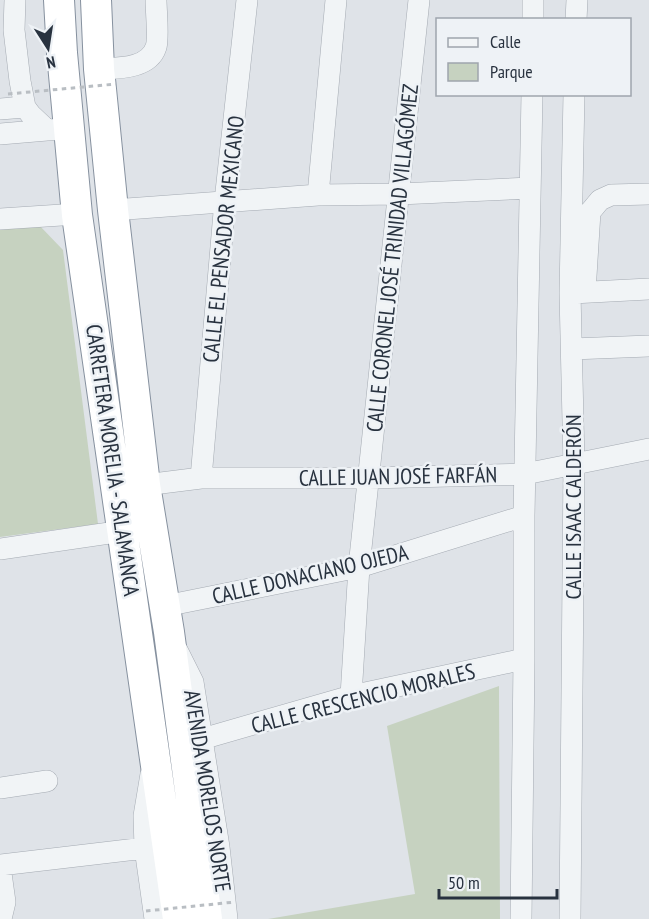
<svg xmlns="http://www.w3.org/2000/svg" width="649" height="919" viewBox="0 0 649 919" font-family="'PT Sans Narrow',sans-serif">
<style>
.green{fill:#c6d2c0}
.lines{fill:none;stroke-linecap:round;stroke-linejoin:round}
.minor-casing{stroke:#a4aab2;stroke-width:22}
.highway-casing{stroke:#86919f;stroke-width:32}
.minor{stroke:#f1f4f6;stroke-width:21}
.highway{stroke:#fff;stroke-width:30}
.path-bridge{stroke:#b9bec3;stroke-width:3;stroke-dasharray:4.5 4.5;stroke-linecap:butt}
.labels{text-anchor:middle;stroke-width:5;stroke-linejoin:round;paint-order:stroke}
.street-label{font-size:22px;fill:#28323f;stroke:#eef2f6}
</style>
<rect width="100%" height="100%" fill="#dfe3e8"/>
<path class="green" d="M39,225L63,250L98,524L0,537V228Z
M499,686L500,919H268L415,894L387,726Z"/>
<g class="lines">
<defs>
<path id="minor" d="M15,0L14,30L20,81L25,107L31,115L47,130L70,129
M533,20V0
M576,20L577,0
M99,69C118,68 149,69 156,47C159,39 156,10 156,0
M0,109L25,107
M0,134L47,130
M318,195L336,0
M113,210L318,195L399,194L530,188
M0,219L77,214
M585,292L590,212L600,200L611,195L649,194
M572,293L649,289
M572,349L649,346
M201,478L225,201L247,0
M145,485L201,478H369L525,474L649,449
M0,549L123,531
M165,606L359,567L524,516
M177,650L193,682L219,847L227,919
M351,696L359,567L419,0
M202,739L351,696L524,659
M151,774L144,816L145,848L155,919
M0,788L47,781
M0,865L145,848
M0,866L5,902L1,919
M521,919L524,659V516L532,94
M570,919L574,464L570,293L574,94"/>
<path id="highway" d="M59,0L62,53L77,215L178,919
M96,0L99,69L113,210L145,485L169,632L207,919"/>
</defs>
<use href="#minor" class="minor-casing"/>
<use href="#highway" class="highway-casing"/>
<use href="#minor" class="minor"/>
<use href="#highway" class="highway"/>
<path class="path-bridge" d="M8,94L116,84
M146,911L235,902"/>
</g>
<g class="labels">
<g class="street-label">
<text transform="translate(223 239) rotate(-84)" y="8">CALLE EL PENSADOR MEXICANO</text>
<text transform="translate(392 258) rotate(-84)" y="8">CALLE CORONEL JOSÉ TRINIDAD VILLAGÓMEZ</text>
<text transform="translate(113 460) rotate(82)" y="8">CARRETERA MORELIA - SALAMANCA</text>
<text transform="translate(398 476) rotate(-1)" y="8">CALLE JUAN JOSÉ FARFÁN</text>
<text transform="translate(573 507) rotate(-90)" y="8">CALLE ISAAC CALDERÓN</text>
<text transform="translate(310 574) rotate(-13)" y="8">CALLE DONACIANO OJEDA</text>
<text transform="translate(363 698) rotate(-14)" y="8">CALLE CRESCENCIO MORALES</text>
<text transform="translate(208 791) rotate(81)" y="8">AVENIDA MORELOS NORTE</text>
</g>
</g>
<rect x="436" y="18" width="195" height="78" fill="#eef2f6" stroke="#9fa5ad" stroke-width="1.5"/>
<rect x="448" y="38" width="30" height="9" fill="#f1f4f6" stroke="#9fa5ad" stroke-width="1.5"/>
<text x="490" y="48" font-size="18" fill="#28323f">Calle</text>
<rect x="448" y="63" width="30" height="18" fill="#c6d2c0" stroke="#9fa5ad" stroke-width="1.5"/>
<text x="490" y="78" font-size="18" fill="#28323f">Parque</text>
<g transform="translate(48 48) rotate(168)" stroke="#eef2f6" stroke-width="4.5" paint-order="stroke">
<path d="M0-4.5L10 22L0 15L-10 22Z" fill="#28323f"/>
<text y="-9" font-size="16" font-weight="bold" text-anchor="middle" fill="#28323f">N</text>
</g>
<path d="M439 889v9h118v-9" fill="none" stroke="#28323f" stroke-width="3"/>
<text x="448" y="889" font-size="18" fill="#28323f" stroke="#eef2f6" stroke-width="4.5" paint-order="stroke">50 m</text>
</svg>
